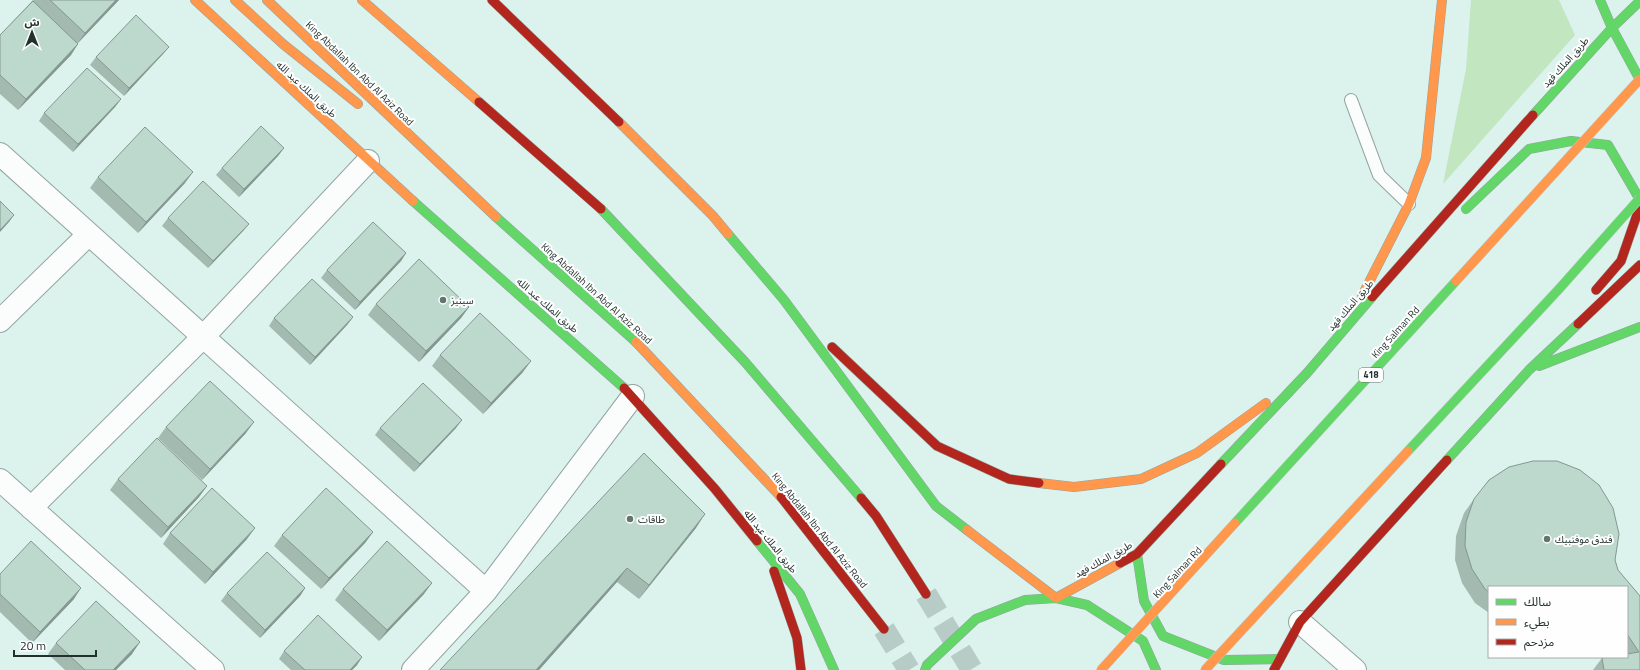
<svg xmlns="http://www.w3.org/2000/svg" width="1640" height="670" viewBox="0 0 1640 670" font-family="'Titillium Web','Noto Sans Arabic',sans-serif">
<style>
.green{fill:#c2e6c0}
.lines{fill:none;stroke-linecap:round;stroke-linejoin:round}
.highway-tunnel{stroke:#b7cbc7;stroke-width:22;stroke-dasharray:22 11;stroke-linecap:butt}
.lane-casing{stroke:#93a4a1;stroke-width:14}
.street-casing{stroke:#93a4a1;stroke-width:24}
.fast-casing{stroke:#93a4a1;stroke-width:10}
.slow-casing{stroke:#93a4a1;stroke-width:10}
.jam-casing{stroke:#93a4a1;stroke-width:10}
.lane{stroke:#fafdfc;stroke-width:12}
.street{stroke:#fafdfc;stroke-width:22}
.fast{stroke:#63d668;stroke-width:9}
.slow{stroke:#ff974d;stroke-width:9}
.jam{stroke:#b3261e;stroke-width:9}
.fast-bridge-casing{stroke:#c2cdcb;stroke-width:10;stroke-linecap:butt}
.slow-bridge-casing{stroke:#c2cdcb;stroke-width:10;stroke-linecap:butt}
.fast-bridge{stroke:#63d668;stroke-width:9}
.slow-bridge{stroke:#ff974d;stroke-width:9}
.wall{fill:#a3bab0}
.shaded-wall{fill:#849790}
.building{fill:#bdd8cd;stroke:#849790}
.poi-dot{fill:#637571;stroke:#fefefe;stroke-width:1.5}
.labels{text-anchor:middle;stroke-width:4;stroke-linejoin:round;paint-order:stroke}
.shield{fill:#fefefe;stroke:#646e6c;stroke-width:1}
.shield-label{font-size:9px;font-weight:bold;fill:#22312e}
.street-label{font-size:10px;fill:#22312e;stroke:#fefefe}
.poi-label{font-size:10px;fill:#22312e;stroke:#fefefe;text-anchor:start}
</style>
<rect width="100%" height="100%" fill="#dcf2ed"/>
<path class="green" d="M1471,0H1559L1575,35L1443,184L1466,69Z"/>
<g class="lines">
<path class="highway-tunnel" d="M926,594L972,670
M884,629L909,670"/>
<defs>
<path id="lane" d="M1351,100L1379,175L1409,204"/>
<path id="street" d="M0,154L486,591
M0,321L89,234
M0,480L213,670
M31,508L203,337L368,161
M1300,622L1355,670
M413,670L486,591L633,396"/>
<path id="fast" d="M1600,0L1612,28
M1612,28L1640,80
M1533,115L1612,28L1640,1
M413,201L624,388
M601,209L745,362L861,498
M1466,209L1529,149L1571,141L1608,145L1640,200
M496,217L636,342
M728,234L784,300L936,506L967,530
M1539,366L1640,327
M1447,460L1529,370L1578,324
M1221,464L1307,373L1372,297
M757,541L800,594L834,670
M1137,554L1144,601L1163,636L1224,660L1280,659
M925,670L927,665L976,619L1025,600L1056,598L1087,605L1143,641L1156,670"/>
<path id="slow" d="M195,0L413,201
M235,0L283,44L358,104
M267,0L496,217
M362,0L479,102
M619,122L713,216L728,234
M1362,296L1409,204L1426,158L1442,0
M636,342L781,497
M1039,483L1074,487L1141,479L1197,453L1266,403
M967,530L1056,598L1120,563"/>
<path id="jam" d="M492,0L619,122
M479,102L601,209
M1596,290L1621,261L1640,206
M1372,297L1533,115
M1578,324L1640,265
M832,347L937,446L1009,479L1039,483
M624,388L715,489L757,541
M781,497L884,629
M861,498L876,516L926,594
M1120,563L1137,554L1221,464
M774,571L797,638L801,670
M1274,670L1300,622L1447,460"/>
</defs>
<use href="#lane" class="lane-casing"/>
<use href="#street" class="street-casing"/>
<use href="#fast" class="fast-casing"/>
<use href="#slow" class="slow-casing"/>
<use href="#jam" class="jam-casing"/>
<use href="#lane" class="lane"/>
<use href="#street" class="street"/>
<use href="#fast" class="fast"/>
<use href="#slow" class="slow"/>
<use href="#jam" class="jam"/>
<defs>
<path id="fast-bridge" d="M1408,451L1559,289L1640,198
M1235,523L1456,281"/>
<path id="slow-bridge" d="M1456,281L1640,79
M1101,670L1235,523
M1205,670L1408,451"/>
</defs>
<use href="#fast-bridge" class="fast-bridge-casing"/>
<use href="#slow-bridge" class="slow-bridge-casing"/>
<use href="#fast-bridge" class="fast-bridge"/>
<use href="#slow-bridge" class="slow-bridge"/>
</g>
<path class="wall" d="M33,0H119L78,43L71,55L18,110L0,94V35Z
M169,47L163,54L124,96L90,65L96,57Z
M121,99L115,107L73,152L39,121L44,113Z
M284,148L278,156L239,197L216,175L222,168Z
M98,177L185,183L138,233L90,188Z
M168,218L249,224L243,231L208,268L162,226Z
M406,253L401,261L355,310L321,278L327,270Z
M376,304L469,307L461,318L419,362L368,315Z
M353,317L347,325L310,365L269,326L274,318Z
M440,355L523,372L483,414L432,366Z
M166,427L246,433L202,480L158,438Z
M380,428H456L414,472L375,435Z
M118,479L207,486L199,497L161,538L110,490Z
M1474,499L1615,560L1618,570L1640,596V670H1593L1602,658L1627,657V587H1489V613L1475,603L1462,583L1455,560L1456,536L1464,513Z
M696,528L639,599L617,582L539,670H440Z
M373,532L365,543L321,589L274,546L282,535Z
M170,533L247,539L205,584L163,544Z
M0,574L74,599L32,643L0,612Z
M305,588L300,596L260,638L221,601L227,593Z
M343,589L424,594L379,641L335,600Z
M56,643L132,654L116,670H65L48,654Z
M284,651L362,657L357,665L352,670H291L279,659Z"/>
<path class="shaded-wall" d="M116,0H119L77,44L85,33Z
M78,44L71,55L18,110L26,99Z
M169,47L163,54L124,96L129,88Z
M121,99L115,107L73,152L78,144Z
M284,148L278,156L239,197L244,189Z
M193,172L185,183L138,233L146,222Z
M14,215L9,222L0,232V230Z
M249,224L243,231L208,268L213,261Z
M406,253L401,261L355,310L360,302Z
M469,307L461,318L419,362L426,351Z
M353,317L347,325L310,365L315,357Z
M531,361L523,372L483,414L491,403Z
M462,420L456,428L414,472L420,464Z
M254,422L246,433L202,480L210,469Z
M207,486L199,497L161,538L168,527Z
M705,514L696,528L639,599L649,585Z
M255,528L247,539L205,584L213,572Z
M373,532L365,543L321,589L329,578Z
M627,568L617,582L539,670H536Z
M432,583L424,594L379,641L387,630Z
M81,588L74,599L32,643L40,632Z
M305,588L300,596L260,638L265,630Z
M140,642L132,654L116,670H113Z
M362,657L357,665L352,670H350Z"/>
<path class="building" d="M50,0H116L85,33Z
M33,1L78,44L26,99L0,75V35Z
M136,15L169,47L129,88L96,57Z
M87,68L121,99L78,144L44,113Z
M261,126L284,148L244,189L222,168Z
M145,127L193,172L146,222L98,177Z
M203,181L249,224L213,261L168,218Z
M0,201L14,215L0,230Z
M373,222L406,253L360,302L327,270Z
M419,259L469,307L426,351L376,304Z
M312,279L353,317L315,357L274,318Z
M480,313L531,361L491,403L440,355Z
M210,381L254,422L210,469L166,427Z
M423,383L462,420L420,464L380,428Z
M157,438L207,486L168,527L118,479Z
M644,453L705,514L649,585L627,568L536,670H440Z
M1533,461H1557L1580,470L1599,485L1613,508L1619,534L1615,560L1618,570L1640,596V670H1604L1602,658L1607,657H1627V654L1639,652L1627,634V587H1489V592L1485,589L1472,569L1465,546L1466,522L1474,499L1489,480L1509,467Z
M212,488L255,528L213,572L170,533Z
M326,488L373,532L329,578L282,535Z
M31,541L81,588L40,632L0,594V574Z
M387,541L432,583L387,630L343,589Z
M267,552L305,588L265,630L227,593Z
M96,601L140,642L113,670H85L56,643Z
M318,615L362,657L350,670H305L284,651Z"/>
<g class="poi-dot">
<circle cx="443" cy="300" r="4"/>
<circle cx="630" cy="519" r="4"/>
<circle cx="1547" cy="539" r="4"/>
</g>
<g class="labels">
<rect class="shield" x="1359" y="368" width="24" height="14" rx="3"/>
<g class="shield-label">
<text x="1371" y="378">418</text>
</g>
<g class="street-label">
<text transform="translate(1565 62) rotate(-48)" y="4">طريق الملك فهد</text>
<text transform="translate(360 73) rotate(44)" y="4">King Abdallah Ibn Abd Al Aziz Road</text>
<text transform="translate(307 89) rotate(43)" y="4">طريق الملك عبد الله</text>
<text transform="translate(597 293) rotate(42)" y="4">King Abdallah Ibn Abd Al Aziz Road</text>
<text transform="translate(548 305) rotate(41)" y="4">طريق الملك عبد الله</text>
<text transform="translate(1350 305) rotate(-49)" y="4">طريق الملك فهد</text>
<text transform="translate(1395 332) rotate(-48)" y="4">King Salman Rd</text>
<text transform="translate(820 530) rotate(51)" y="4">King Abdallah Ibn Abd Al Aziz Road</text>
<text transform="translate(771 541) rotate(51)" y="4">طريق الملك عبد الله</text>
<text transform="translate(1103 559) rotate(-29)" y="4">طريق الملك فهد</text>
<text transform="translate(1177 572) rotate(-47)" y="4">King Salman Rd</text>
</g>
<g class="poi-label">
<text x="451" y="304">سينيز</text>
<text x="638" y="523">طاقات</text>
<text x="1555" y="543">فندق موفنبيك</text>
</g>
</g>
<rect x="1488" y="586" width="140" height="72" fill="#fefefe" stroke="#a6acab"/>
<rect x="1496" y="599" width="20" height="6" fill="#63d668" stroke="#a6acab"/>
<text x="1524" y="606" font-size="12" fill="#22312e">سالك</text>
<rect x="1496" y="619" width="20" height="6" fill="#ff974d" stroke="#a6acab"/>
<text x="1524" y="626" font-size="12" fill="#22312e">بطيء</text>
<rect x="1496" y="639" width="20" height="6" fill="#b3261e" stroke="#a6acab"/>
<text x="1524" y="646" font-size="12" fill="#22312e">مزدحم</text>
<g transform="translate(32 32)" stroke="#fefefe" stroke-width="3" paint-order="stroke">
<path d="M0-3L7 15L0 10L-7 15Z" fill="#22312e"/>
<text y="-6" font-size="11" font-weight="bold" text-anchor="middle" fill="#22312e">ش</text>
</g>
<path d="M14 650v6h82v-6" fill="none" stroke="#22312e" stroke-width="2"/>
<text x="20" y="650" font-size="12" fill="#22312e" stroke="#fefefe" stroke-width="3" paint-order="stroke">20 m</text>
</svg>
